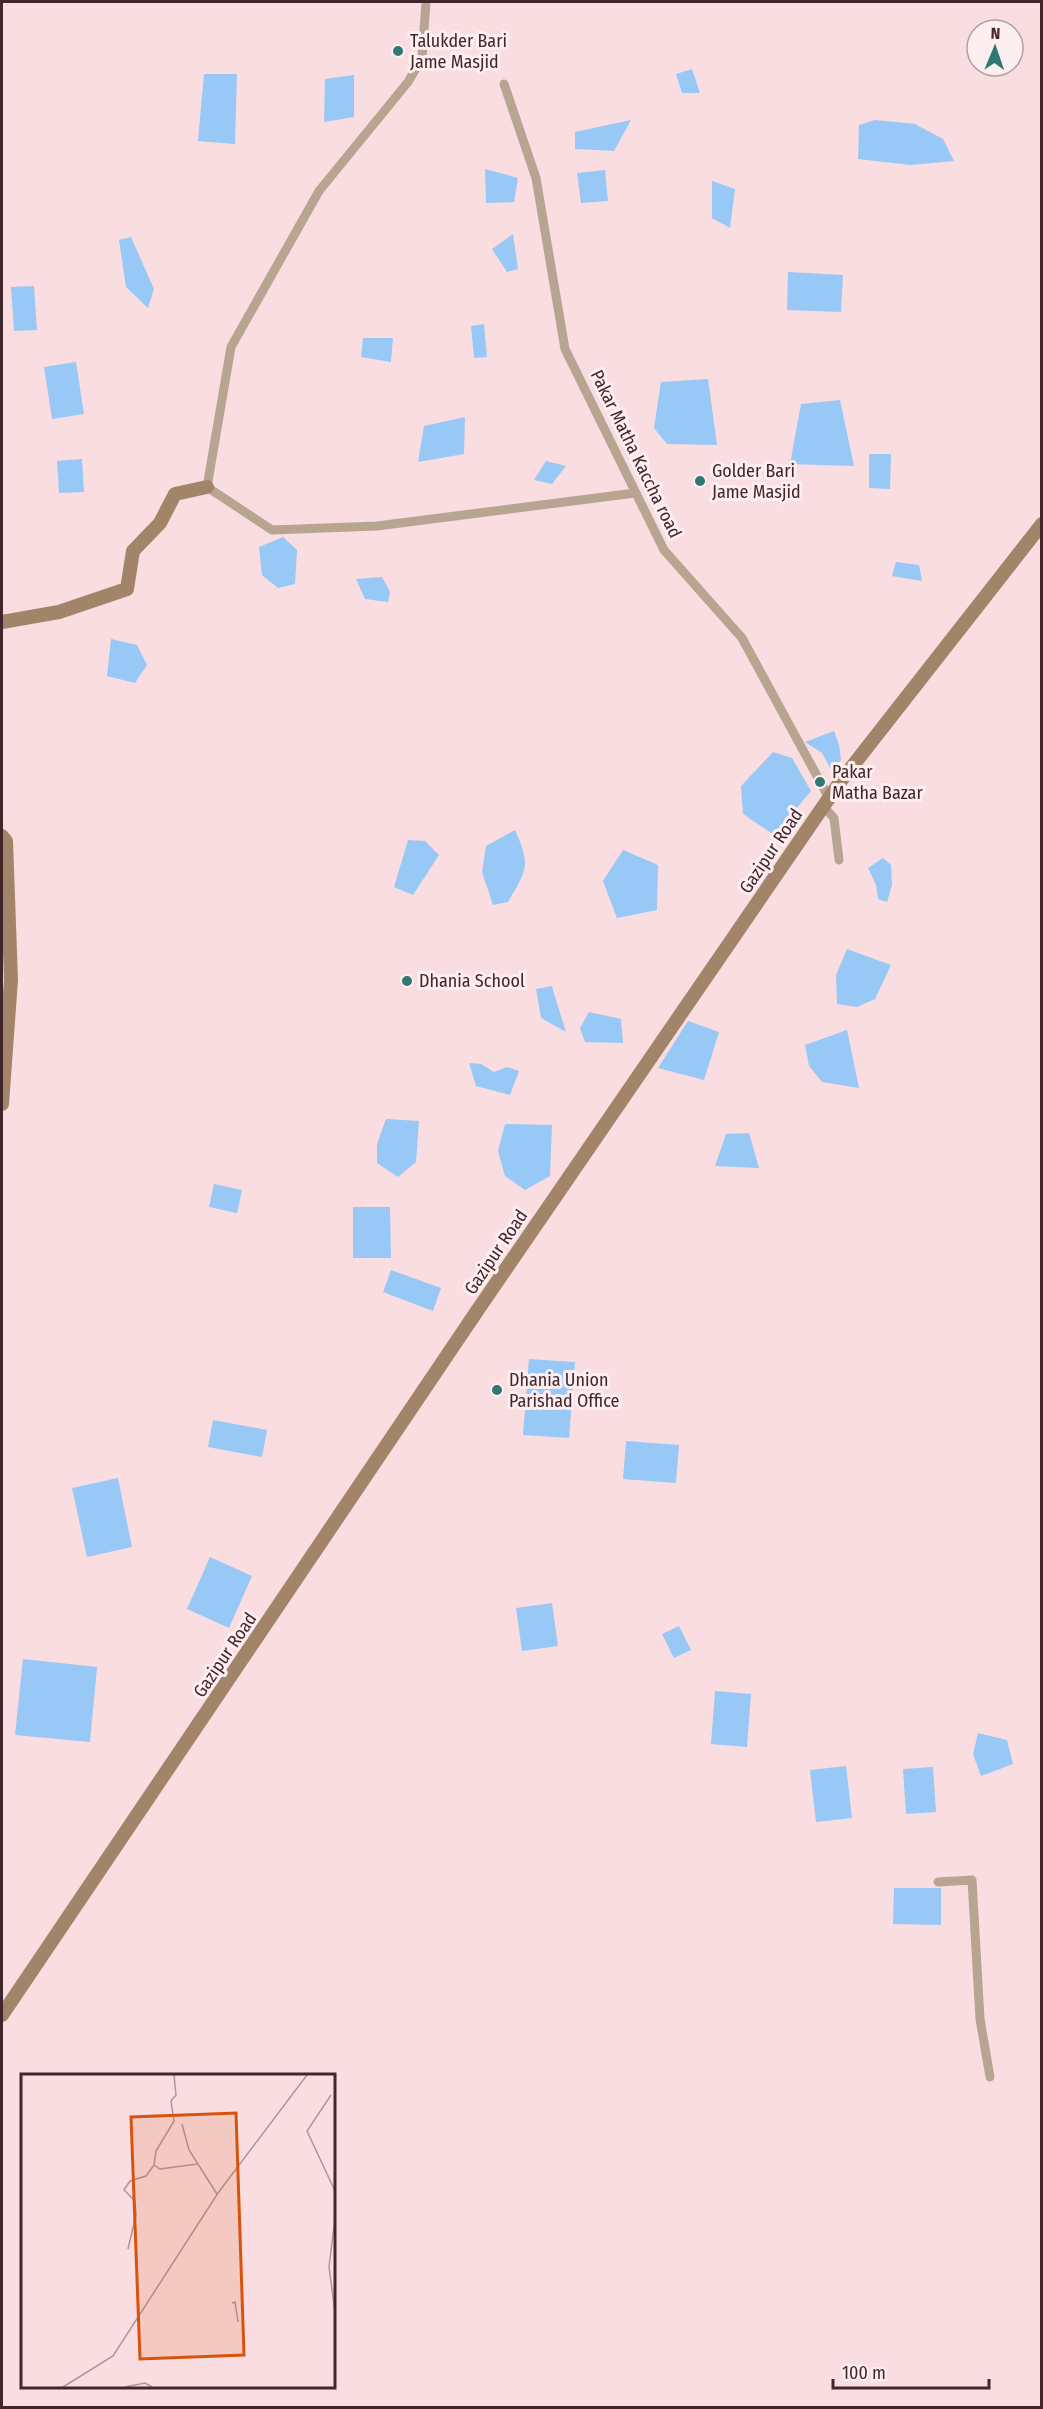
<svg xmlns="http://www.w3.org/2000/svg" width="1043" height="2409" viewBox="0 0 1043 2409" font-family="'Fira Sans Condensed',sans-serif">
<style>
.water{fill:#98c8f6}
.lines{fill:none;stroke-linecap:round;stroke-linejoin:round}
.street{stroke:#b8a591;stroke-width:9}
.secondary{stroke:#a28568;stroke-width:14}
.poi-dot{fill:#307872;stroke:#fdeef0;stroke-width:2}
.labels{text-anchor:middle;stroke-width:6;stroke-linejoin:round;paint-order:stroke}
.poi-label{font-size:18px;fill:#41272c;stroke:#fdeef0;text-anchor:start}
.street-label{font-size:18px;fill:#41272c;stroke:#fdeef0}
.inset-road{fill:none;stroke:#af9499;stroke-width:1.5}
.view{fill:#d7540f;fill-opacity:0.15;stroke:#d7540f;stroke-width:3}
.inset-edge{fill:none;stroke:#41272c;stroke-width:3}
</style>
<rect width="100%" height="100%" fill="#f9dde1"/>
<path class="water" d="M692,69L700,93H682L676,74Z
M204,74H237L235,144L198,141Z
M354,75V117L324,122L325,79Z
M631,120L614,151L575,149V132Z
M875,120L915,124L943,139L954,161L911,165L858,159L859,125Z
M485,169L518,178L514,202L486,203Z
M605,170L608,201L581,203L577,173Z
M712,181L735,189L730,228L712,218Z
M513,234L518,269L507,272L492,249Z
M131,237L154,289L148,308L126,287L119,240Z
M788,272L843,275L841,312L787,310Z
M34,286L37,330L14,331L11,287Z
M484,324L487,357L474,358L471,326Z
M363,338H393L391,362L361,357Z
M76,362L84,414L52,419L44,367Z
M708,379L717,445L667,444L654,428L661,382Z
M840,400L854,466L790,464L801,404Z
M465,417L464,454L418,462L424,426Z
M869,454H891L890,489L869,488Z
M82,459L84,492L59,493L57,461Z
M546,461L566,466L552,484L534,480Z
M283,537L297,550L295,584L278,588L262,575L259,547Z
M896,562L919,565L922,581L892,576Z
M382,577L390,592L388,602L365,599L356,579Z
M111,639L137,645L147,665L135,683L107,676Z
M834,731L839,745L841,760L832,771L822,753L805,742Z
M773,752L792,758L811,791L774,835L743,814L741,786Z
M515,830C531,866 527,869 508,902L493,905L482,872L486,846Z
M408,840L425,841L439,855L413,895L394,887Z
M623,850L658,865L657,910L617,918L603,881Z
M883,858L891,865L892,885L887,902L878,899L876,885L868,868Z
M847,949L891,965L875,999L857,1007L837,1004L836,975Z
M552,986V987L566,1032L541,1018L536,989Z
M589,1012L621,1019L623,1043L585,1042L580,1028Z
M688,1021L719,1032L704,1080L658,1068Z
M847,1030L859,1088L822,1082L809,1066L805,1045Z
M469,1063L481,1064L494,1072L507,1067L519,1071L510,1095L476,1086Z
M386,1119L419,1121L416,1162L398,1177L377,1163V1144Z
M505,1124L552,1125L550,1176L525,1190L505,1176L498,1151Z
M749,1133L759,1168L715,1166L726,1134Z
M214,1184L242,1190L237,1213L209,1207Z
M353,1207H390L391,1258H353Z
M391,1270L441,1288L433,1311L383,1292Z
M529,1359L575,1362L569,1438L523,1435Z
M213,1420L267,1430L262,1457L208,1447Z
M626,1441L679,1445L676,1483L623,1479Z
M118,1478L132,1547L87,1557L72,1488Z
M210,1557L252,1576L229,1628L187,1609Z
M552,1603L558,1646L522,1651L516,1608Z
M679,1626L691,1650L674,1658L662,1634Z
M23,1659L97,1667L90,1742L15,1735Z
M715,1691L751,1694L747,1747L711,1744Z
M978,1733L1007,1740L1013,1764L981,1776L973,1754Z
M846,1766L852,1818L816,1822L810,1770Z
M933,1767L936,1812L906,1814L903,1769Z
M894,1888H941V1925L893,1924Z"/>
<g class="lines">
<path class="street" d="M426,2L422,58L408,82L319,191L231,347L207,487L272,530L377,526L635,493
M504,84L536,178L565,349L664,550L742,638L829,798
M823,806L834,818L839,860
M938,1882L972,1880L980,2019L990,2077"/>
<path class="secondary" d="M2,622L59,612L127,589L133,551L160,523L175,494L207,487
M2,836L6,841L11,980L2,1104
M2,2015L477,1311L840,782L1042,524"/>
</g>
<g class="poi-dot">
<circle cx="398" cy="51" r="6"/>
<circle cx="700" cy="481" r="6"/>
<circle cx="820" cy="782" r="6"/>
<circle cx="407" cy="981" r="6"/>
<circle cx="497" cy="1390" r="6"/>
</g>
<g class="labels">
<g class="poi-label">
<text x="410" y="47">Talukder Bari<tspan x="410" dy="21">Jame Masjid</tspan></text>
<text x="712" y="477">Golder Bari<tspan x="712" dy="21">Jame Masjid</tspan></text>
<text x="832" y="778">Pakar<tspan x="832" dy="21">Matha Bazar</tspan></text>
<text x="419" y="987">Dhania School</text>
<text x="509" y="1386">Dhania Union<tspan x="509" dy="21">Parishad Office</tspan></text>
</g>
<g class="street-label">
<text transform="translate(636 454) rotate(64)" y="6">Pakar Matha Kaccha road</text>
<text transform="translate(771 851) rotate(-56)" y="6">Gazipur Road</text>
<text transform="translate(496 1252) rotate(-56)" y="6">Gazipur Road</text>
<text transform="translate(225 1655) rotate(-56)" y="6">Gazipur Road</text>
</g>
</g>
<g transform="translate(21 2074)">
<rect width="314" height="314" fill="#f9dde1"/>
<path class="inset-road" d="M153,1L155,21L150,27L153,47L135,77L133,91L139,95L176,90M310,21L286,57L314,117M161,50L168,76L196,120M314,145L308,193L314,238M107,175L115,141L114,127L103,116L109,107L125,102L133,91M211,229L214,228L217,248M42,313L92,282L197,119L286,1M104,313L124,309L131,313"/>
<path class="view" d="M215,39L223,281L119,285L110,43Z"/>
<rect width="314" height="314" class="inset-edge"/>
</g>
<rect width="1043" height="2409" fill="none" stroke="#41272c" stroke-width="6"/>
<g transform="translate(995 48) rotate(2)"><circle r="28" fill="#fdeef0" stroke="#b29ea2" stroke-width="1.5"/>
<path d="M0-4.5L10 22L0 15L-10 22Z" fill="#307872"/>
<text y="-9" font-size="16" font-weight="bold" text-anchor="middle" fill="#41272c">N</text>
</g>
<path d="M833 2379v9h156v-9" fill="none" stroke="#41272c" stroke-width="3"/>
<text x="842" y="2379" font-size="18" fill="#41272c" stroke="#fdeef0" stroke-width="4.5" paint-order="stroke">100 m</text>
</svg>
